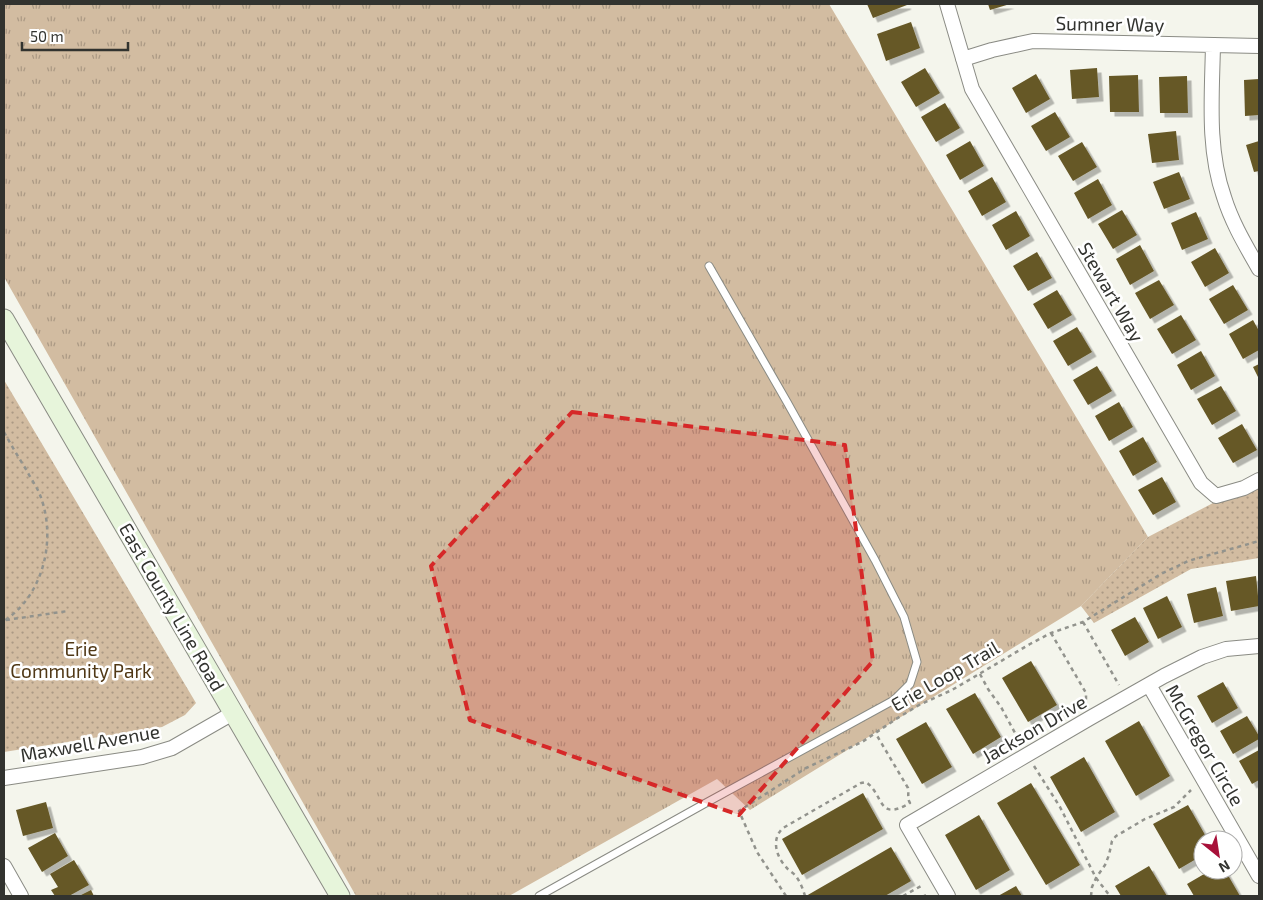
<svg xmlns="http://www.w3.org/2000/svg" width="1263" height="900" viewBox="0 0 1263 900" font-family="'Exo 2',sans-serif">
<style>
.grass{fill:url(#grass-tufts)}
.park{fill:url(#park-dots)}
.building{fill:#665828;filter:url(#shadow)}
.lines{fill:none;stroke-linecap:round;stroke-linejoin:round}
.lane-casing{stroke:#8a8b84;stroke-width:9}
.street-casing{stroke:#8a8b84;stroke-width:16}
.secondary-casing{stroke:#8a8b84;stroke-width:21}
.path{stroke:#92938d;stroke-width:2.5;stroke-dasharray:4 4;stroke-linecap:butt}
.lane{stroke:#fff;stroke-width:7}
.street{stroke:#fff;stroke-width:14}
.secondary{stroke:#e7f5db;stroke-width:19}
.marked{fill:#d62828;fill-opacity:0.2;stroke:#d62828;stroke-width:4;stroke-dasharray:10 6;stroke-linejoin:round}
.labels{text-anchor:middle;stroke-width:5;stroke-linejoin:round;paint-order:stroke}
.street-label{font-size:19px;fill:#32332f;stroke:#fff}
.park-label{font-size:19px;fill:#503816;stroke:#fff}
</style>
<defs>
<pattern id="grass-tufts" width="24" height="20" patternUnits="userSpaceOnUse" patternTransform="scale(1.25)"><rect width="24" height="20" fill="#d2bca1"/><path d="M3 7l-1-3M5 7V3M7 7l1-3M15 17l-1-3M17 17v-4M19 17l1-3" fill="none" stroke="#ab9984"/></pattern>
<pattern id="park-dots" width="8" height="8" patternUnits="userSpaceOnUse" patternTransform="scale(1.25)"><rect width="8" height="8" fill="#d2bca1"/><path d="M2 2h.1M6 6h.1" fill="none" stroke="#ab9984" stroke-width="1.8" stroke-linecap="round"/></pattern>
<filter id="shadow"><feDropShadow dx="4.5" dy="4.5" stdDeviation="0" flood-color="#0004"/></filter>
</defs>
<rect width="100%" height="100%" fill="#f4f5ec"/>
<path class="grass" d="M4,4H829L1148,537L1081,606L750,810L717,779L509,896H356L4,277Z"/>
<path class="park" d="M4,380L196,703L185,715L162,727L4,752Z
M1259,479V558L1191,569L1094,623L1081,606L1148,537Z"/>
<path class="building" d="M867,4H906L907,5L873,18Z
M988,4H1010L990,10Z
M911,22L920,48L886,61L877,34Z
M925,68L940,93L916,107L901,82Z
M1097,68L1099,97L1072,99L1070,70Z
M1036,74L1050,99L1026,113L1012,88Z
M1138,75L1139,112H1110L1109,76Z
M1187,76L1188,113H1160L1159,77Z
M1259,79V115L1245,116L1244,80Z
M945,103L960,128L936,142L921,117Z
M1055,112L1070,137L1046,151L1031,126Z
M1176,131L1179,160L1152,163L1148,134Z
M970,141L984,166L960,180L946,155Z
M1259,141V171L1254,172L1246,145Z
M1082,142L1097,167L1073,181L1058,156Z
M1179,172L1190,199L1164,209L1153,182Z
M992,177L1006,202L982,216L968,191Z
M1098,179L1112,205L1088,219L1074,193Z
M1122,210L1137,235L1113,249L1098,224Z
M1016,211L1030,236L1006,250L992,225Z
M1196,212L1208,239L1182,250L1171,223Z
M1140,245L1154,271L1130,285L1116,259Z
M1215,248L1229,273L1205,287L1191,262Z
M1037,252L1052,278L1028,291L1013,266Z
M1159,280L1174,305L1150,319L1135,293Z
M1233,285L1248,310L1224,324L1209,299Z
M1057,290L1072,315L1048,329L1033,304Z
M1181,315L1196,340L1172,354L1157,329Z
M1253,320L1259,331V350L1243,359L1229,334Z
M1077,327L1092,352L1068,366L1053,341Z
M1201,351L1215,376L1191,390L1177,365Z
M1259,364V379L1253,367Z
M1097,366L1112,391L1088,405L1073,380Z
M1221,386L1236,411L1212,425L1197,399Z
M1119,402L1133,427L1109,441L1095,416Z
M1242,424L1257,450L1233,463L1218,438Z
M1143,437L1157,462L1133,476L1119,451Z
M1162,477L1176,502L1153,515L1138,490Z
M1256,576L1259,606L1231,611L1226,581Z
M1216,587L1223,616L1194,623L1187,594Z
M1167,596L1182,627L1158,639L1143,608Z
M1135,617L1149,642L1125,656L1111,630Z
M1031,661L1057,705L1028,722L1002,678Z
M1223,682L1238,708L1212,723L1197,696Z
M975,693L1001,737L973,754L946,709Z
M1247,716L1259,736V739L1233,754L1220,731Z
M1139,721L1170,776L1136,796L1105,741Z
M926,722L952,767L922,784L896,739Z
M1259,750V780L1252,784L1239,761Z
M1084,757L1115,812L1081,832L1050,777Z
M1031,783L1080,865L1046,885L997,803Z
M863,793L883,829L802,875L782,839Z
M46,802L53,828L23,836L16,810Z
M1188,805L1208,840H1203V855L1179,869L1153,824Z
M979,815L1010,870L976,890L945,835Z
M55,833L68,856L42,872L28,848Z
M891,847L911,881L885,896H806Z
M74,860L89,885L69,896H55L51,890L58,887L50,874Z
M1149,866L1167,896H1121L1115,886Z
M1211,870H1225L1240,896H1194L1187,884Z
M1016,886L1022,896H998Z
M91,890L94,896H79Z"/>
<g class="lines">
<defs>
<path id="lane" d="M539,896L704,804L894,700L910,684L917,662L904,617L875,560L787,402L709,266"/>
<path id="street" d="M947,4L972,89L1201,483L1216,496L1244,488L1259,480
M1213,45C1212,96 1207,149 1224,197C1232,223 1246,246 1259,269
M963,59L992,50L1033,41L1259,46
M1149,685L1259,876
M4,778L142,757L172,748L233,713
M4,866L21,896
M948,896L907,825L1090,718L1164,676L1202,657L1226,649L1259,646"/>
<path id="secondary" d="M4,319L340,896"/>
</defs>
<use href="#lane" class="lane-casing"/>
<use href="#street" class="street-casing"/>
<use href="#secondary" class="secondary-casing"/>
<path class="path" d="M4,432C11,445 19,458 27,471C31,479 37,487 40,495C57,538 44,595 4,621
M6,620L68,611
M1083,622L1119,685
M1051,633L1086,693V704
M980,674L988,689L1001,707L1021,744
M1034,766L1060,807L1096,878L1110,896
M786,896L757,852L739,811L806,768L862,742L896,719L919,705L952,690L1030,644L1051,633L1083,622L1161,574L1188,561L1259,541
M805,896C803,889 800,881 795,875C792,872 788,870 786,867C776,856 771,839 783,828L861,783L866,782C885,796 877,822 910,803C907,798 909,794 908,788L876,734
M903,896L921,886
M924,896L926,895
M1091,896L1092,887L1096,878L1105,865L1109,855L1112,841L1116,836L1145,819L1174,807L1191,790"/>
<use href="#lane" class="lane"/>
<use href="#street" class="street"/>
<use href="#secondary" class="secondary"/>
</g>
<path class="marked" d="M572,412L845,445L873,661L739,815L470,720L431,566Z"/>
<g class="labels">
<g class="street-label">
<text transform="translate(1110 24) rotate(1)" y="7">Sumner Way</text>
<text transform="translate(1111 292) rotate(60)" y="7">Stewart Way</text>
<text transform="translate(172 607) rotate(60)" y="7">East County Line Road</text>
<text transform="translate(945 676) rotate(-30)" y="7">Erie Loop Trail</text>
<text transform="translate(1034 729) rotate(-30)" y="7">Jackson Drive</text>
<text transform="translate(90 743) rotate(-10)" y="7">Maxwell Avenue</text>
<text transform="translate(1205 745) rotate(60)" y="7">McGregor Circle</text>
</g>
<g class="park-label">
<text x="81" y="656">Erie<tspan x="81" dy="22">Community Park</tspan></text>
</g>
</g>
<rect width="1263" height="900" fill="none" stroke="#32332f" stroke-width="10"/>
<g transform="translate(1218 855) rotate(150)"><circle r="24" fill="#ffffff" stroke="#adadac"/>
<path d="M0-4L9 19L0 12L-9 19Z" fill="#a81039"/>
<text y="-8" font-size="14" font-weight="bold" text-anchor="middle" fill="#32332f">N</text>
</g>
<path d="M22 42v8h106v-8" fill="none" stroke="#32332f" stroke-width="2.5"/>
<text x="30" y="42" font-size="15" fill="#32332f" stroke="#ffffff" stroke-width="4" paint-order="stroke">50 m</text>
</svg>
